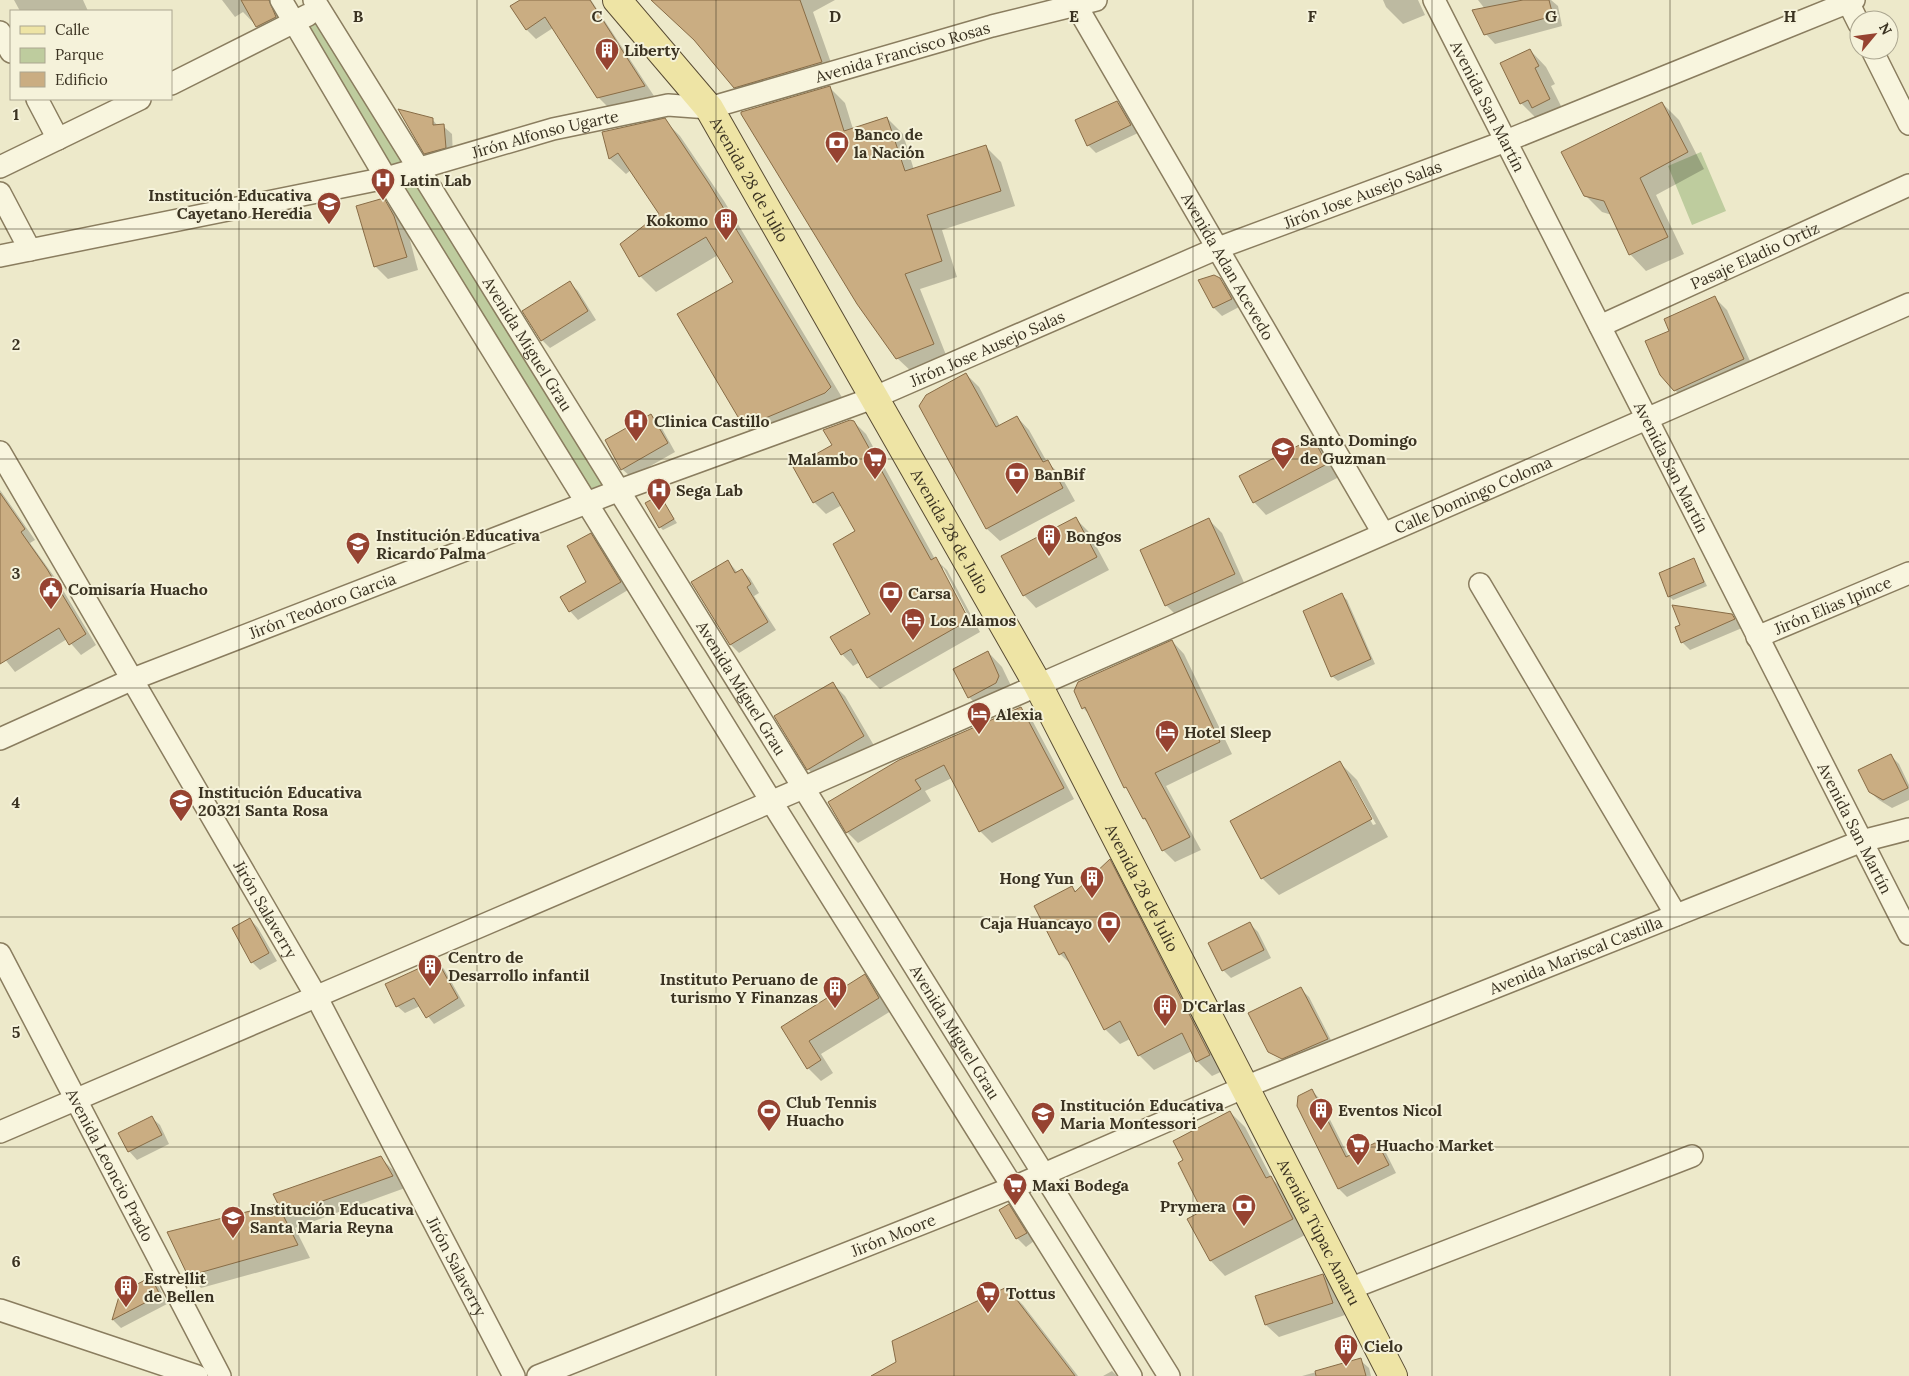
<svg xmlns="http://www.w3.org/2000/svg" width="1909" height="1376" viewBox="0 0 1909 1376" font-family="Lora,serif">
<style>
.green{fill:#becc9e}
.shadow{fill:#0003;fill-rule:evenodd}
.building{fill:#caad82;stroke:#886c46}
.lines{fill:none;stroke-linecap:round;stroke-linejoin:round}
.minor-casing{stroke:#8a7d5f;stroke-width:24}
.major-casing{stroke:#584b33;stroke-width:30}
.minor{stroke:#f8f5de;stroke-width:21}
.major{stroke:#eee4a5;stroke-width:28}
.grid{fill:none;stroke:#3b3322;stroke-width:1;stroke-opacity:0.55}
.labels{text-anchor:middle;stroke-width:4;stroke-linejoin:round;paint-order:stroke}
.poi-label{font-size:16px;font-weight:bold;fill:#3b3322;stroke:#f5f2da;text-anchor:start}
.street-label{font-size:16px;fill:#3b3322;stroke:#f5f2da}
.grid-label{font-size:16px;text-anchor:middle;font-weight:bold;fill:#3b3322;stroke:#f5f2da;stroke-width:4;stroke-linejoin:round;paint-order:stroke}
</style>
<rect width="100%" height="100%" fill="#ede9ca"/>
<path class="green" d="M319,22L409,162L388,170L307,29Z
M1701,152L1726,211L1692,225L1668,166Z
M420,182L610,486L588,495L395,186Z"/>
<path class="shadow" d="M14,0H83L88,11H20Z
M222,0H274L284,25L265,35L243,12L235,17Z
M522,0H591L654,96L608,107L598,97L553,28L536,39L527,30L512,7Z
M653,0H835L813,12L836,77L750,102L698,43Z
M1383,0H1418L1425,15L1403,24L1386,7Z
M1478,0H1551L1558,6L1562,26L1495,44L1486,34L1485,9Z
M1530,50L1546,67L1555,84L1551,86L1566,116L1538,120L1521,103Z
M829,87L845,103L853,129L887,118L903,134L914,170L985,146L1001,162L1015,206L942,230L957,277L920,289L948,360L913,373L897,358Z
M1117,102L1125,110L1138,133L1096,153L1088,145Z
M1662,103L1679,120L1704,169L1656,195L1684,254L1646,271L1630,254L1612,215L1602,212L1585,195Z
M432,119L438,126H443L452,134L453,156L434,161L425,153Z
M664,120L680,136L724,201L846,404L760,442L745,426L735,282L718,255L656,292L640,276L661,215L631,170L626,174L610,159L603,133Z
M383,199L396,212L407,229L418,270L388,279L375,266Z
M1219,279L1228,287L1239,307L1222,316L1214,308L1200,281Z
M570,283L578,291L596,320L550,348L542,340Z
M1715,298L1727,310L1755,372L1688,403L1675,390L1670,332Z
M966,374L979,387L1000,426L1017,417L1029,430L1047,462L1060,474L1075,501L1000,541L987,529L920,406Z
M651,415L659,423L675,452L631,477L622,469Z
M854,422L866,434L935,559L947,570L980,632L880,689L868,677L860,662L853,666L842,654L872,615L857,532L842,505L826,514L814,502L833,446ZM943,567L973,625L971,626L943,572Z
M1313,439L1325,452L1339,477L1266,515L1254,502Z
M0,490L35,540L30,543L58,582L96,645L81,655L67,639L15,672L0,653Z
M660,497L677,523L663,530L660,527Z
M1076,519L1088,531L1109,570L1036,608L1024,595Z
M1209,520L1222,533L1246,587L1179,618L1166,605Z
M591,535L599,543L628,590L578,620L570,611L588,583Z
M1694,559L1707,586L1673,600L1669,596Z
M728,561L738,573L742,570L750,578L759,593L754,596L776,630L739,653L731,645L692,583Z
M1342,595L1347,600L1375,664L1338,681L1332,676Z
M1732,615L1742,628L1690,650L1682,642Z
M1172,641L1184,654L1232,754L1166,786L1201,850L1175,862L1163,850L1151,826L1144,819L1091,716L1083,708Z
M988,652L1002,667L1014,692L984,712L969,697Z
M832,683L845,696L876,749L821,782L808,769Z
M1021,708L1032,720L1074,799L992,843L980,831L952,778L925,791L931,801L858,843L847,832L830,802Z
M1891,756L1899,764L1909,785V800L1892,808L1879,800L1870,792Z
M1340,763L1357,780L1388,837L1279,895L1262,878L1231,822ZM1349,781H1352L1376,824L1373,825Z
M1110,861L1125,876L1225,1070L1212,1076L1197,1061L1192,1051L1154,1070L1139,1055L1130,1039L1120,1044L1105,1029L1073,966L1060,954L1072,888L1077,892Z
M250,919L258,928L277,961L260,970L252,962Z
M1250,924L1258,932L1271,958L1231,978L1223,970Z
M437,962L444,969L465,1006L434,1024L420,1006L405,1013L397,1006Z
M865,976L877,989L891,1011L821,1054L833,1073L821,1081L808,1068L783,1027Z
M1300,988L1309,997L1335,1048L1291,1067L1274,1057L1287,1063L1288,1061L1269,1052Z
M1311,1090L1319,1098L1349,1157L1377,1143L1385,1151L1396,1173L1347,1197L1339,1189L1298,1105Z
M1230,1112L1245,1127L1272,1179L1286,1192L1307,1234L1225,1276L1211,1261L1204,1212L1185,1161Z
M151,1117L160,1125L169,1144L137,1160L129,1151Z
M380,1157L393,1170L405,1188L295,1228L310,1258L201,1288L189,1275L277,1205L281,1209Z
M1009,1206L1017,1214L1034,1241L1026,1247L1017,1238L1001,1211Z
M1323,1275L1335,1288L1345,1315L1279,1337L1266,1325Z
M150,1279L159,1287L167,1304L121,1328L113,1320L121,1294Z
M1006,1288L1023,1305L1078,1376H873L897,1363Z
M1360,1360L1369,1368L1371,1376H1302Z
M1112,1371L1117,1376H1103Z"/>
<path class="building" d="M241,0H269L276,17L256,27Z
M520,0H590L645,86L597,98L545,17L526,30L510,6Z
M651,0H800L822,62L734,88L694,40Z
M1523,0H1549L1553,16L1484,35L1472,10Z
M1530,49L1539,66L1535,68L1550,99L1532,108L1528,100L1520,104L1500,63Z
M830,86L844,131L887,117L905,171L986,145L1001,191L927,215L942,261L905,274L934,344L896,359L857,304L741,114V112Z
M1117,101L1131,125L1087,146L1075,120Z
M1662,102L1688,152L1640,178L1668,237L1629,255L1604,201L1584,196L1561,152Z
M398,109L433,118V125L444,124L446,148L424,154Z
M665,118L709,184L831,387L825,393L744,427L677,314L733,282L706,237L639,277L620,244L659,214L618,153L609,159L602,132Z
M384,198L394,216L407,257L374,267L356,206Z
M1214,275L1220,278L1232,299L1213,308L1198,280Z
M570,281L588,311L541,341L522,311Z
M1715,296L1744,359L1674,391L1660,375L1645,341L1669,331L1664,319Z
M966,373L996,427L1017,416L1043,462L1048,460L1063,488L986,529L919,406L926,395Z
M651,414L668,443L621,470L605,440Z
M850,420L854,421L931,560L936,557L969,620L867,678L851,649L841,655L830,637L870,614L833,544L855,531L833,492L813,503L793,467L832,445L823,430Z
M1313,438L1327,464L1253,503L1239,476Z
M0,493L25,529L21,532L47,569L86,634L69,645L59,628L0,664Z
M660,495L674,519L659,528L645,503Z
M1076,517L1097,557L1023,596L1001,556Z
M1209,518L1235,574L1165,606L1140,550Z
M591,533L621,582L569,612L560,597L586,582L567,546Z
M1694,558L1704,582L1668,597L1659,573Z
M728,560L735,573L742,569L751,584L747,587L768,622L730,645L691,582Z
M1342,593L1371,659L1331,677L1303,611Z
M1672,605L1732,614L1735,619L1681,643L1675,627L1680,625Z
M1172,640L1220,742L1155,773L1190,837L1162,851L1145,818L1143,819L1126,787L1124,788L1085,707L1082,709L1074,691L1078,682Z
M988,651L999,676L996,683L968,698L953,669Z
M833,682L864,736L807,770L774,716Z
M1021,707L1064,788L979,832L944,765L915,780L921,789L846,833L828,802L899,760Z
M1891,754L1908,788L1883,800L1869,792L1858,770Z
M1340,761L1372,819L1261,879L1230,821Z
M1110,859L1210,1055L1196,1062L1182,1033L1138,1056L1120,1021L1104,1030L1064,952L1059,955L1034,906L1072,886L1075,892Z
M250,918L269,953L251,963L232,928Z
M1250,922L1264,950L1222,971L1208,943Z
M437,960L458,998L426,1018L414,998L396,1007L385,984Z
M865,974L879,998L809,1041L821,1060L807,1069L781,1027Z
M1301,987L1328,1039L1282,1059L1268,1052L1248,1013Z
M1312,1089L1346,1157L1377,1142L1389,1165L1338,1189L1297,1106L1298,1096Z
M1230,1111L1266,1178L1271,1176L1293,1219L1210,1261L1187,1219L1202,1211L1178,1163L1183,1160L1173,1141Z
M152,1116L162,1135L128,1152L118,1133Z
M381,1156L393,1176L283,1215L298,1245L188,1276L167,1232L278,1204L281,1210L273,1194Z
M1009,1204L1027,1233L1016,1239L999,1210Z
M1323,1274L1333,1303L1265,1325L1255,1296Z
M151,1277L160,1295L112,1320L120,1293Z
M1007,1287L1075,1376H871L896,1362L892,1341Z
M1361,1358L1366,1376H1316L1315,1371Z"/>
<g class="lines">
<defs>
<g id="minor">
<path d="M281,0L386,178L771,801L1131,1376"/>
<path id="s1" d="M314,0L1169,1376"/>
<path id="s2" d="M1073,0L1383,533"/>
<path id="s3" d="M1434,0L1909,934"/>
<path d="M1848,2L1859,24"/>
<path d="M0,32L11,52"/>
<path d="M1872,50L1909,124"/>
<path d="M171,84L308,15"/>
<path d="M37,99L58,139"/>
<path d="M0,167L140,99"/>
<path d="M0,193L30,250"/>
<path id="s4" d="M0,256L386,178L553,129L668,105L709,108L992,26L1096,0"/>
<path id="s5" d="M1600,326L1909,185"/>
<path id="s6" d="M0,452L316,996L514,1376"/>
<path d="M1480,584L1676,915"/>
<path id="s7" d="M1757,637L1909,573"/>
<path id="s8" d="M0,739L133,679L620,490L873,398L1218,248L1506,141L1854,0"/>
<path id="s9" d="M0,954L220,1376"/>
<path id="s10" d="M0,1132L803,788L1909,304"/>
<path d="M1349,1289L1692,1156"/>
<path d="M0,1310L197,1376"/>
<path id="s11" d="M538,1376L1014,1187L1245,1087L1862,841L1909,829"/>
</g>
<g id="major">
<path id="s12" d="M617,0L709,108L1038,685L1393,1376"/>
</g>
</defs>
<use href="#minor" class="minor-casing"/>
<use href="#major" class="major-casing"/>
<use href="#minor" class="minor"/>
<use href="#major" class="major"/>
</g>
<path class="grid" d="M239,0V1376M477,0V1376M716,0V1376M954,0V1376M1193,0V1376M1432,0V1376M1670,0V1376M0,229H1909M0,459H1909M0,688H1909M0,917H1909M0,1147H1909"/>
<defs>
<symbol id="building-pin" viewBox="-11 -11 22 30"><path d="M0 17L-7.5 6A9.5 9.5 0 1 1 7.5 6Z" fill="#964331" stroke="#f5f2da"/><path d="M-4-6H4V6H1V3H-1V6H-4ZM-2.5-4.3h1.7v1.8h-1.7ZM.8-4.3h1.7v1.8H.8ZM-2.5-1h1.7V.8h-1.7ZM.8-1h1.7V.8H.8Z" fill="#fff"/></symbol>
<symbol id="bank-pin" viewBox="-11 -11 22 30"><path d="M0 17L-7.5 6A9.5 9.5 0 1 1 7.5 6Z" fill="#964331" stroke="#f5f2da"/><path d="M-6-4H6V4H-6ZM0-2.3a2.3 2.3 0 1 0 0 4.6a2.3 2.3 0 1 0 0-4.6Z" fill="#fff"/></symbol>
<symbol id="hospital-pin" viewBox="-11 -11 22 30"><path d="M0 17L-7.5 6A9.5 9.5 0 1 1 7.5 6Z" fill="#964331" stroke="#f5f2da"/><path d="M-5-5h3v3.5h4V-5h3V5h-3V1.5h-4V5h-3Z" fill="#fff"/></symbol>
<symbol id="school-pin" viewBox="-11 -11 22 30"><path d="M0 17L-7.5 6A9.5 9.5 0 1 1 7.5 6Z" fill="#964331" stroke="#f5f2da"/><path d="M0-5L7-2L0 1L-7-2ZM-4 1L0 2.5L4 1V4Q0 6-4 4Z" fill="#fff"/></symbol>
<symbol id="supermarket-pin" viewBox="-11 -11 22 30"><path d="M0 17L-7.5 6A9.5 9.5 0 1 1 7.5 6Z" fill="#964331" stroke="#f5f2da"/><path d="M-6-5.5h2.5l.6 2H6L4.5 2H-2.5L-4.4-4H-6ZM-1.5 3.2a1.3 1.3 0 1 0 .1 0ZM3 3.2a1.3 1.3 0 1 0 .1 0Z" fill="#fff"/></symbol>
<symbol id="civic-pin" viewBox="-11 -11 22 30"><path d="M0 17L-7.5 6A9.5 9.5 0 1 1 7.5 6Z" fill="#964331" stroke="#f5f2da"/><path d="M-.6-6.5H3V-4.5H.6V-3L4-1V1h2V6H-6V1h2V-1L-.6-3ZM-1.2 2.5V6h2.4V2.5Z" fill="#fff"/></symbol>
<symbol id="hotel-pin" viewBox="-11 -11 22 30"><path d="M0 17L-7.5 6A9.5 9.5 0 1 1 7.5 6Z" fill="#964331" stroke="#f5f2da"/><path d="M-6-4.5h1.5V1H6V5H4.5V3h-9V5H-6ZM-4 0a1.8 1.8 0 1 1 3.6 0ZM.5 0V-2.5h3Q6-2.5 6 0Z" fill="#fff"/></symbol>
<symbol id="stadium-pin" viewBox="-11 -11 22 30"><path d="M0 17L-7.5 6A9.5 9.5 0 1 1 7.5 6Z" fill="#964331" stroke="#f5f2da"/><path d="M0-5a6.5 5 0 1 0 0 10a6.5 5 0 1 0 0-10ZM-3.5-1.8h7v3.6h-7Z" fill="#fff"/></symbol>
</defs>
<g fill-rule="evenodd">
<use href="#building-pin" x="593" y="36" width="28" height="38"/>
<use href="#bank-pin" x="823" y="129" width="28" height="38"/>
<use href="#hospital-pin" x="369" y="166" width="28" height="38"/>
<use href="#school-pin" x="315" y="190" width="28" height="38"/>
<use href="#building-pin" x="712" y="206" width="28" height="38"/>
<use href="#hospital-pin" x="622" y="407" width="28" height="38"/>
<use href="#school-pin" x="1269" y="435" width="28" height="38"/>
<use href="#supermarket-pin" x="861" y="445" width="28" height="38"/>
<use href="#bank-pin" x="1003" y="460" width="28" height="38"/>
<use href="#hospital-pin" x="645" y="476" width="28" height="38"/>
<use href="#building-pin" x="1035" y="522" width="28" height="38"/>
<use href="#school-pin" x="344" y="530" width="28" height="38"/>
<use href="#civic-pin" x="37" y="575" width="28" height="38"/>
<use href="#bank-pin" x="877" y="579" width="28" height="38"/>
<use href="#hotel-pin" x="899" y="606" width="28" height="38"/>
<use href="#hotel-pin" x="965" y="700" width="28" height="38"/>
<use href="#hotel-pin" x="1153" y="718" width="28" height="38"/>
<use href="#school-pin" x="167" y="787" width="28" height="38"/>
<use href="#building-pin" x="1078" y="864" width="28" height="38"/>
<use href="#bank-pin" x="1095" y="909" width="28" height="38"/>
<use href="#building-pin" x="416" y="952" width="28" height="38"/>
<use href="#building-pin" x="821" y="974" width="28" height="38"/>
<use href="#building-pin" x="1151" y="992" width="28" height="38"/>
<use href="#building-pin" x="1307" y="1096" width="28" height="38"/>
<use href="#stadium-pin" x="755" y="1097" width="28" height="38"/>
<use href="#school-pin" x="1029" y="1100" width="28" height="38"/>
<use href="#supermarket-pin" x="1344" y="1131" width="28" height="38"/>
<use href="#supermarket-pin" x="1001" y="1171" width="28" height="38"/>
<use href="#bank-pin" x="1230" y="1192" width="28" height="38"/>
<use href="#school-pin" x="219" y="1204" width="28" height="38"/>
<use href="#building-pin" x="112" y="1273" width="28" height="38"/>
<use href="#supermarket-pin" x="974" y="1279" width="28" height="38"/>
<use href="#building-pin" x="1332" y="1332" width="28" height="38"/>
</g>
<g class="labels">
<g class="poi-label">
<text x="624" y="56">Liberty</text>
<text x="854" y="140">Banco de<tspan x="854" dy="18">la Nación</tspan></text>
<text x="400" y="186">Latin Lab</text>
<text x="312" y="201" text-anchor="end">Institución Educativa<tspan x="312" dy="18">Cayetano Heredia</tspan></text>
<text x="708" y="226" text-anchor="end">Kokomo</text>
<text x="654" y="427">Clinica Castillo</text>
<text x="1300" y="446">Santo Domingo<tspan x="1300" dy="18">de Guzman</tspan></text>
<text x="858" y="465" text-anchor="end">Malambo</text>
<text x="1034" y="480">BanBif</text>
<text x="676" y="496">Sega Lab</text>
<text x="376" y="541">Institución Educativa<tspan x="376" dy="18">Ricardo Palma</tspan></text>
<text x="1066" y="542">Bongos</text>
<text x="68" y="595">Comisaría Huacho</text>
<text x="908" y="599">Carsa</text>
<text x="930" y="626">Los Alamos</text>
<text x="996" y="720">Alexia</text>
<text x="1184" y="738">Hotel Sleep</text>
<text x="198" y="798">Institución Educativa<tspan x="198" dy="18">20321 Santa Rosa</tspan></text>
<text x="1074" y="884" text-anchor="end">Hong Yun</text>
<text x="1092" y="929" text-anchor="end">Caja Huancayo</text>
<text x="448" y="963">Centro de<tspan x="448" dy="18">Desarrollo infantil</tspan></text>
<text x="818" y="985" text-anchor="end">Instituto Peruano de<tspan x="818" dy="18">turismo Y Finanzas</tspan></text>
<text x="1182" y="1012">D'Carlas</text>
<text x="786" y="1108">Club Tennis<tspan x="786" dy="18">Huacho</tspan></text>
<text x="1060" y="1111">Institución Educativa<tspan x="1060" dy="18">Maria Montessori</tspan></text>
<text x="1338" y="1116">Eventos Nicol</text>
<text x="1376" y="1151">Huacho Market</text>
<text x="1032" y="1191">Maxi Bodega</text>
<text x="1226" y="1212" text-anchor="end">Prymera</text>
<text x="250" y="1215">Institución Educativa<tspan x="250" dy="18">Santa Maria Reyna</tspan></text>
<text x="144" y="1284">Estrellit<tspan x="144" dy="18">de Bellen</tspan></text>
<text x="1006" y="1299">Tottus</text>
<text x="1364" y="1352">Cielo</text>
</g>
<g class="street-label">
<text dy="6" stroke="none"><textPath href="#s4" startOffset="928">Avenida Francisco Rosas</textPath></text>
<text dy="6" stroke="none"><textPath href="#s3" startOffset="119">Avenida San Martín</textPath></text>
<text dy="6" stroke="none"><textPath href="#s4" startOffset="559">Jirón Alfonso Ugarte</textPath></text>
<text dy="6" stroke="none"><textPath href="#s12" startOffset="224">Avenida 28 de Julio</textPath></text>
<text dy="6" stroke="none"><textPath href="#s8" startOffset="1468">Jirón Jose Ausejo Salas</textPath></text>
<text dy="6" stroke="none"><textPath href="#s5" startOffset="170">Pasaje Eladio Ortiz</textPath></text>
<text dy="6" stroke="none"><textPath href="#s2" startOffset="308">Avenida Adan Acevedo</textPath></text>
<text dy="6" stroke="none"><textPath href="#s1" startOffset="405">Avenida Miguel Grau</textPath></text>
<text dy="6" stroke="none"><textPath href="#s8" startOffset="1062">Jirón Jose Ausejo Salas</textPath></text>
<text dy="6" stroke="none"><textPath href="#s3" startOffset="524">Avenida San Martín</textPath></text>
<text dy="6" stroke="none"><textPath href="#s10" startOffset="1605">Calle Domingo Coloma</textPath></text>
<text dy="6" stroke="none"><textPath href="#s12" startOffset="629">Avenida 28 de Julio</textPath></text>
<text dy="6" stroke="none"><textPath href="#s7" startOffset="82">Jirón Elias Ipince</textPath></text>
<text dy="6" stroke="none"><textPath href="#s8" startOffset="349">Jirón Teodoro Garcia</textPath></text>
<text dy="6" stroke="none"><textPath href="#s1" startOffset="810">Avenida Miguel Grau</textPath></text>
<text dy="6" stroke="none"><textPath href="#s3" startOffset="929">Avenida San Martín</textPath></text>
<text dy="6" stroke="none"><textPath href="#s12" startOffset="1034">Avenida 28 de Julio</textPath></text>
<text dy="6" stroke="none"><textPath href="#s6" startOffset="529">Jirón Salaverry</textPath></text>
<text dy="6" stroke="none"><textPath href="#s11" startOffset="1120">Avenida Mariscal Castilla</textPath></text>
<text dy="6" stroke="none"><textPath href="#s1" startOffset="1215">Avenida Miguel Grau</textPath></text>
<text dy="6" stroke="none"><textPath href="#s9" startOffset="238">Avenida Leoncio Prado</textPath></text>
<text dy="6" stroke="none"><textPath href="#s12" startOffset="1421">Avenida Túpac Amaru</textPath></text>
<text dy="6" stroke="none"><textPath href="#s11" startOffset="382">Jirón Moore</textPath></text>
<text dy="6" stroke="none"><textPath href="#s6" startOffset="934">Jirón Salaverry</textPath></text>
</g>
</g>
<g class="grid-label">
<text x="358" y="22">B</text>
<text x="597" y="22">C</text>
<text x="835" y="22">D</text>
<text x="1074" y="22">E</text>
<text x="1312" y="22">F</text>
<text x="1551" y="22">G</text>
<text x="1790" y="22">H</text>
<text x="16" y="120">1</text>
<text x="16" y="350">2</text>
<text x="16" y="579">3</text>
<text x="16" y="808">4</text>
<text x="16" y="1038">5</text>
<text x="16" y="1267">6</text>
</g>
<rect x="10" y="10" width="162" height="90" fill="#f5f2da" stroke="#aba690"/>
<rect x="20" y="26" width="25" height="8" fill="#eee4a5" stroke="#aba690"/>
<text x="55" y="35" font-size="15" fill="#3b3322">Calle</text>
<rect x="20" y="48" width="25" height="15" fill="#becc9e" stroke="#aba690"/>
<text x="55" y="60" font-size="15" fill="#3b3322">Parque</text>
<rect x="20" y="72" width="25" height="15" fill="#caad82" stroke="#aba690"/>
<text x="55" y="85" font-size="15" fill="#3b3322">Edificio</text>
<g transform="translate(1874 35) rotate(61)"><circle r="24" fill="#f5f2da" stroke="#aba690"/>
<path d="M0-4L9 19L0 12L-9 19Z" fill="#964331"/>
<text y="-8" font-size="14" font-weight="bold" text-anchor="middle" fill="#3b3322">N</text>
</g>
</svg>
